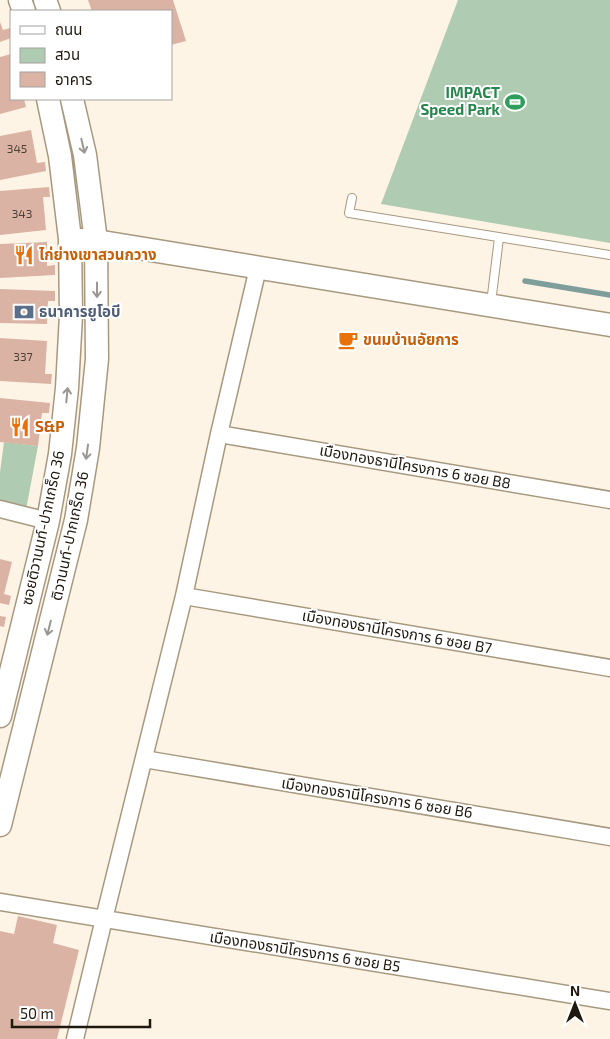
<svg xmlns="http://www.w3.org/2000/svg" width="610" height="1039" viewBox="0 0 610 1039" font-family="'Exo 2','Noto Sans Thai',sans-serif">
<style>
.green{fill:#afccb2}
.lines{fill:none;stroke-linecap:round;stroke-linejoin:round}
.stream{stroke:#7e9e9b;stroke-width:5.5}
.building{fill:#dab3a4}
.lane-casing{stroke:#a79880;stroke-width:10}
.street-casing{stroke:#a79880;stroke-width:19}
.secondary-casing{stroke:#a79880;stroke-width:25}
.lane{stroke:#fff;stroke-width:8}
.street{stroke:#fff;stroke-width:16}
.secondary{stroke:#fff;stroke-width:22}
.oneway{stroke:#9a9793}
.labels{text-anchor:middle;stroke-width:4;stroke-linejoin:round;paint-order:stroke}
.number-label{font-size:12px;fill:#4d3f34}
.leisure-label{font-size:15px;font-weight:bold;fill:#27864d;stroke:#fff;text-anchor:end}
.food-label{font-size:15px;font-weight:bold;fill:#c56008;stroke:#fff;text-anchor:start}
.service-label{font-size:15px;font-weight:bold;fill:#4e5e75;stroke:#fff;text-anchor:start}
.street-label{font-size:15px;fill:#1e180f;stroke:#fff}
</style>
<rect width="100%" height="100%" fill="#fef4e5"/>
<path class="green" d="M458,0H610V243L381,204Z
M4,442L38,446L25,515L0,509V472Z"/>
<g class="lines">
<path class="stream" d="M525,281L610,295"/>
</g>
<path class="building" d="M88,0H173L186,41L171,45V11H92Z
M0,22L3,30L10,28L11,31V38L0,42Z
M11,54V99H24L26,107L0,114V57Z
M31,130L37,163L45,162L46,171L0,180V136Z
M49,187L50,197H43L46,230L0,235V191Z
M47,242V266L55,265V275L0,278V244Z
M0,289L55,291V301H48L47,324L0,323Z
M0,338L47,341L45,374H52L51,384L0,381Z
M0,398L50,403L49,413H42L38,446L0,442Z
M0,559L12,562L4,594L11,596L9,605L0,603Z
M0,616L6,617L4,627L0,626Z
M18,916L57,925L53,943L79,950L57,1039H0V931L14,934Z"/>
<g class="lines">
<defs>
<path id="lane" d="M352,198L349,213L610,255
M491,303L499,238"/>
<path id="street" d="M219,434L610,500
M0,509L48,521
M184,596L610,668
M144,759L610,837
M0,902L610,1001
M75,1039L104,919L184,596L219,434L258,268"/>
<path id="secondary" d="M20,0L24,11
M45,0L49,11
M81,240L96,241L610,325
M0,716L48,521L60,454L67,388L71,315L70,239L60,156L48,99
M0,825L76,520L88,448L97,359L96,241L85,155L72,99"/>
</defs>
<use href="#lane" class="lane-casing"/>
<use href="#street" class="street-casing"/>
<use href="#secondary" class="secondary-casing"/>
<use href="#lane" class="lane"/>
<use href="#street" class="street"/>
<use href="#secondary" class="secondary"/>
</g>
<defs><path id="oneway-shaft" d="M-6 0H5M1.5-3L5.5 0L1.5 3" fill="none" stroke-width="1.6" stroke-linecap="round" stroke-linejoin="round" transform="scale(1.25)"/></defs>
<g class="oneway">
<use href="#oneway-shaft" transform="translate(83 146) rotate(77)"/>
<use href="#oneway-shaft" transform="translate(97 290) rotate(90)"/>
<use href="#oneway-shaft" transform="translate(67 395) rotate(-84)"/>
<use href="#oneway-shaft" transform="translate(87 452) rotate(98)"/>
<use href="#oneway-shaft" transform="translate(49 628) rotate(104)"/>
</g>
<defs>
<symbol id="stadium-bare" viewBox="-9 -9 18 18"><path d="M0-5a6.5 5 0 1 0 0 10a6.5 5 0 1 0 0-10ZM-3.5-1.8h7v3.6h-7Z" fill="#2e9e5b" stroke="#fff" stroke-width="2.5" paint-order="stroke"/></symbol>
<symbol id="restaurant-bare" viewBox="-9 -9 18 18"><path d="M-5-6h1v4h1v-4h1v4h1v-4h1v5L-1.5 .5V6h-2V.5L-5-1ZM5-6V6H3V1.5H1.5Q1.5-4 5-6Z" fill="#e8710a" stroke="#fff" stroke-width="2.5" paint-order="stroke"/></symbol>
<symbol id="bank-bare" viewBox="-9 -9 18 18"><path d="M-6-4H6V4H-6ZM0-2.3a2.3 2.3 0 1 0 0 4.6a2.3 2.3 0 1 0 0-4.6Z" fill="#5c6f8a" stroke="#fff" stroke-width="2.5" paint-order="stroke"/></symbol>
<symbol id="cafe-bare" viewBox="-9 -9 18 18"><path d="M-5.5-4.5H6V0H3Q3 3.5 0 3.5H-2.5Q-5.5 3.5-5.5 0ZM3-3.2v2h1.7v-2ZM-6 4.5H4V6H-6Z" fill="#e8710a" stroke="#fff" stroke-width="2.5" paint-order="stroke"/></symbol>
</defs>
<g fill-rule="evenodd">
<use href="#stadium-bare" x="501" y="88" width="28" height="28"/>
<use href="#restaurant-bare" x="10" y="241" width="28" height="28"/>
<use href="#bank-bare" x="10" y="298" width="28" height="28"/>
<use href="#cafe-bare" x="334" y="326" width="28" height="28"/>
<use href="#restaurant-bare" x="6" y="413" width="28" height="28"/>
</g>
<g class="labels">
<g class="number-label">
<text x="17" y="153">345</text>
<text x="22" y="218">343</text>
<text x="23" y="361">337</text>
</g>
<g class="leisure-label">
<text x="500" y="98">IMPACT<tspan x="500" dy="17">Speed Park</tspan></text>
</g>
<g class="food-label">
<text x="39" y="260">ไก่ย่างเขาสวนกวาง</text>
<text x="363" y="345">ขนมบ้านอัยการ</text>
<text x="35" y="432">S&amp;P</text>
</g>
<g class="service-label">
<text x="39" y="317">ธนาคารยูโอบี</text>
</g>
<g class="street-label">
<text transform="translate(415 467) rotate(10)" y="5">เมืองทองธานีโครงการ 6 ซอย B8</text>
<text transform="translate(43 528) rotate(-78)" y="5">ซอยติวานนท์-ปากเกร็ด 36</text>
<text transform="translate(70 536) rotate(-78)" y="5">ติวานนท์-ปากเกร็ด 36</text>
<text transform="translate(397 632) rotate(10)" y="5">เมืองทองธานีโครงการ 6 ซอย B7</text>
<text transform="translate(377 798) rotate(9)" y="5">เมืองทองธานีโครงการ 6 ซอย B6</text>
<text transform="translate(305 952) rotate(9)" y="5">เมืองทองธานีโครงการ 6 ซอย B5</text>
</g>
</g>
<rect x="10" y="10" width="162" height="90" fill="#ffffff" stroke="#a5a39f"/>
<rect x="20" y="26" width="25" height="8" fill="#ffffff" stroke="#a5a39f"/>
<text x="55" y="35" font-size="15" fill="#1e180f">ถนน</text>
<rect x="20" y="48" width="25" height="15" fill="#afccb2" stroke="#a5a39f"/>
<text x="55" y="60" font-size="15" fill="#1e180f">สวน</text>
<rect x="20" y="72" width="25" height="15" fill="#dab3a4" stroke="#a5a39f"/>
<text x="55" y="85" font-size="15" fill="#1e180f">อาคาร</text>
<g transform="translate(575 1004)" stroke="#ffffff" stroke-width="4" paint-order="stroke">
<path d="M0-4L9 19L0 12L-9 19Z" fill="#1e180f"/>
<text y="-8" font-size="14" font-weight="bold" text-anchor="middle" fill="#1e180f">N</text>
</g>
<path d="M12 1019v8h138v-8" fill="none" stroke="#1e180f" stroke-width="2.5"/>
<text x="20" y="1019" font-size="15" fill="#1e180f" stroke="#ffffff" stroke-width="4" paint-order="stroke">50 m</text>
</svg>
